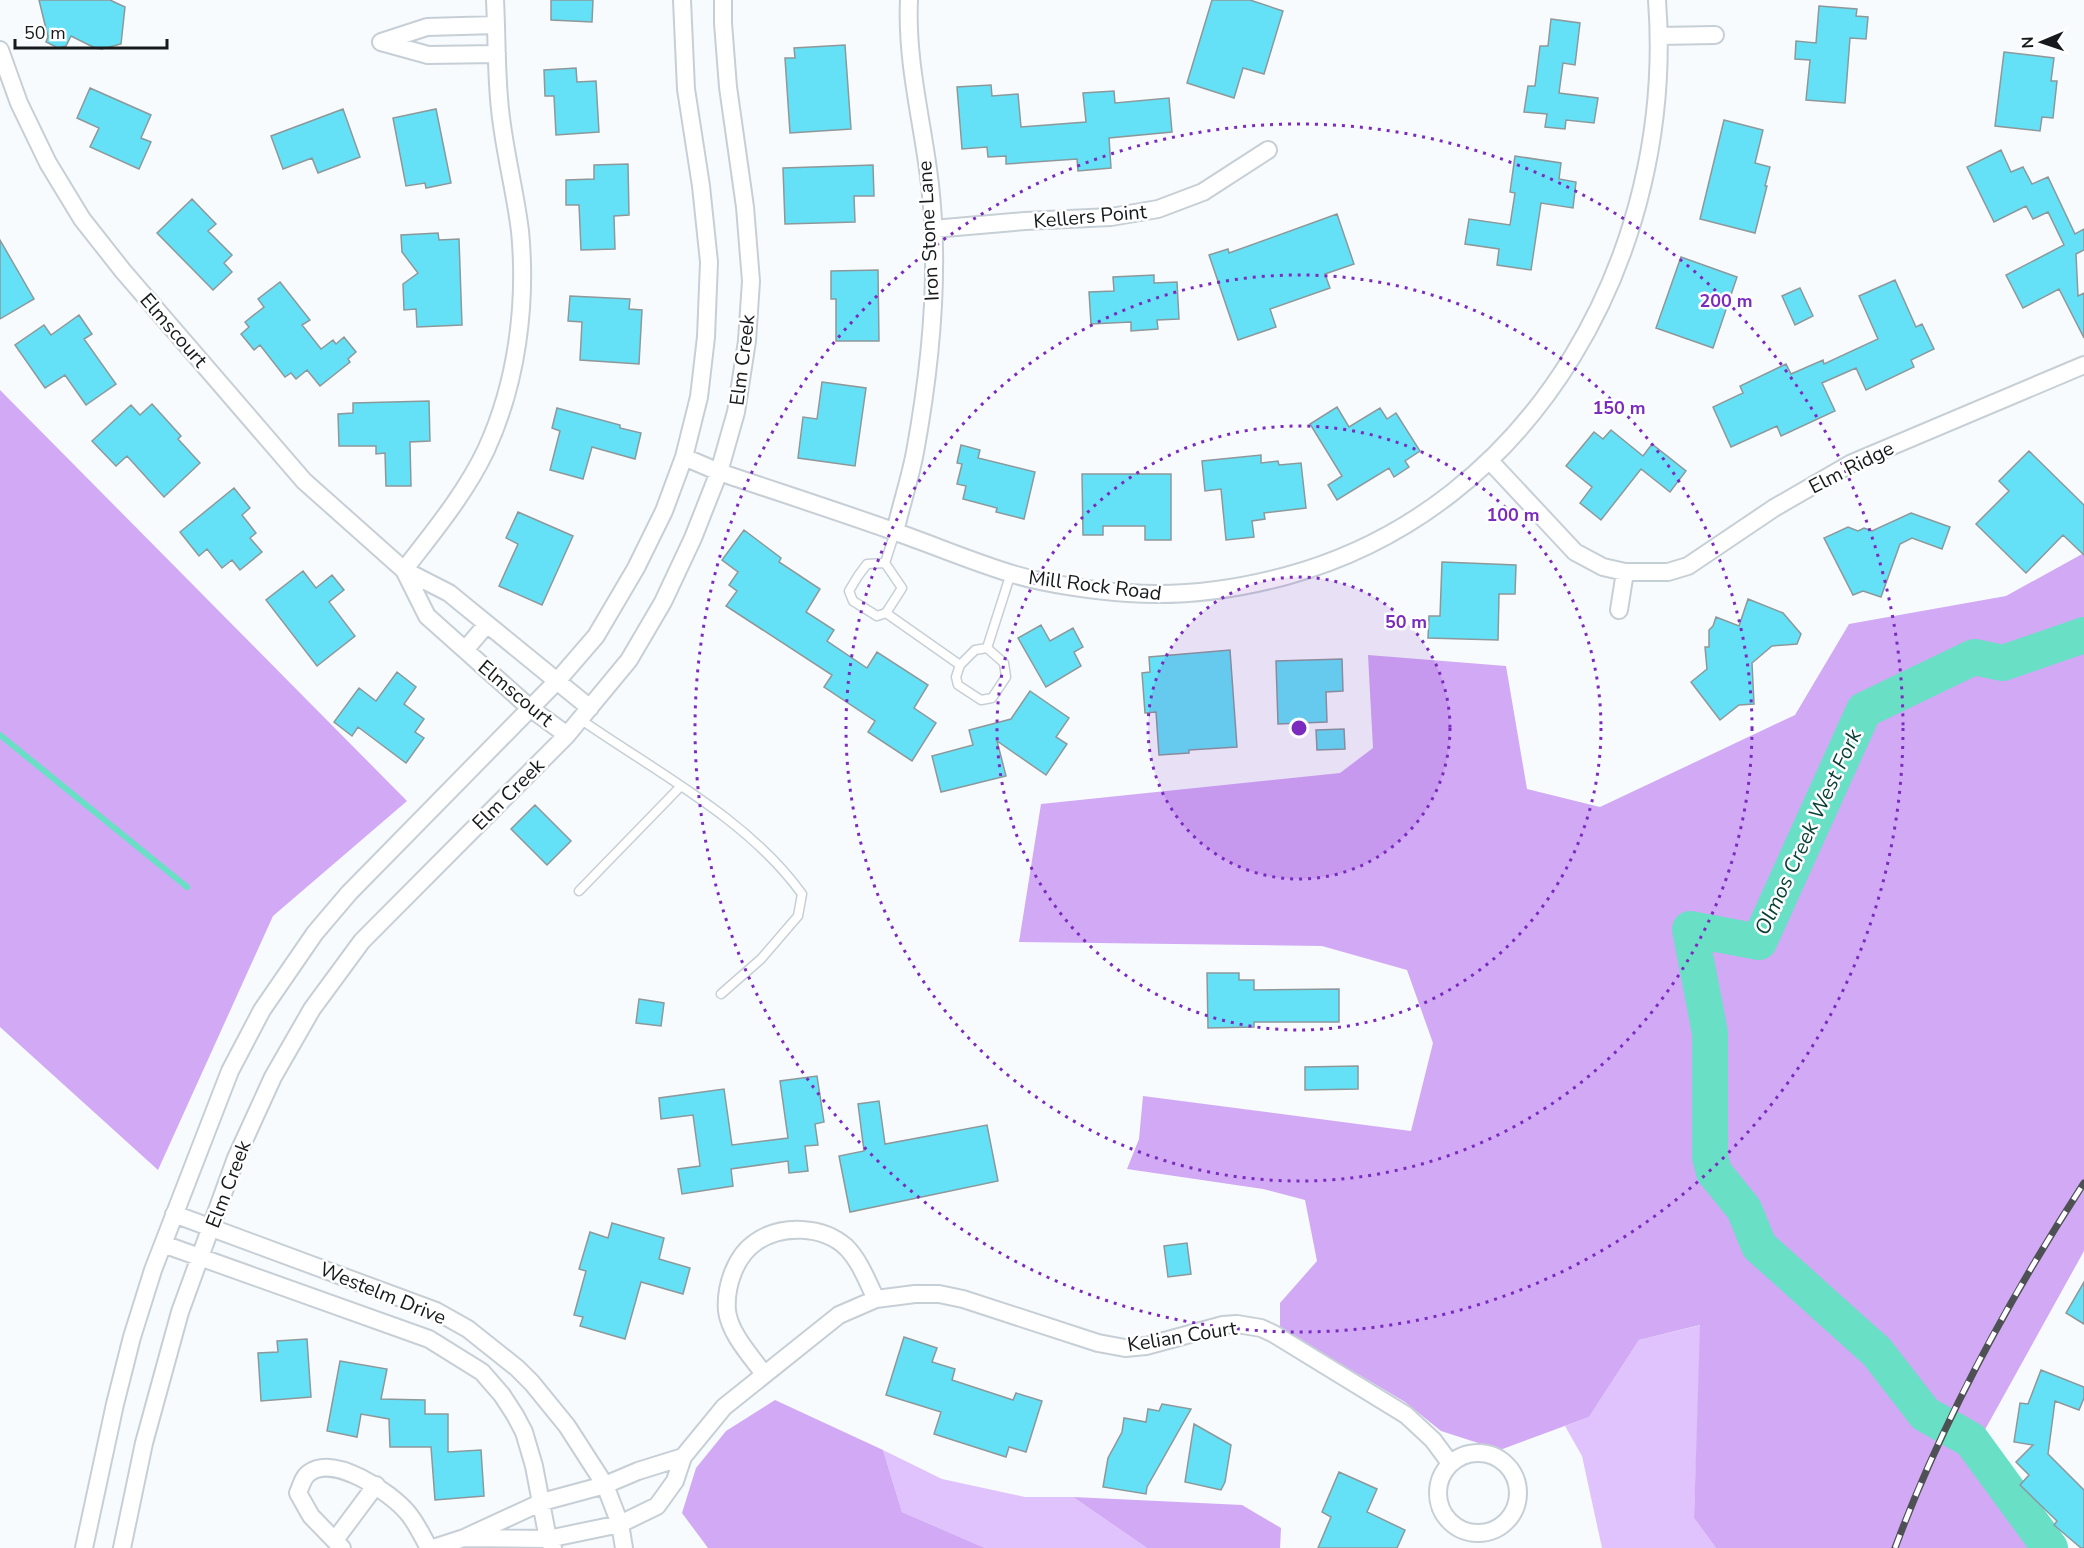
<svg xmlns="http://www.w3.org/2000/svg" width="2084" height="1548" viewBox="0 0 2084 1548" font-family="'Nunito Sans',sans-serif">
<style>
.green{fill:#e0c3fc}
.forest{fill:#d1a9f5}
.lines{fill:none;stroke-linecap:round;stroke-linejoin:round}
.stream{stroke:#69dfc6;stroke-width:6}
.river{stroke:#69dfc6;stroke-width:36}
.building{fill:#64e1f6;stroke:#8d989a;stroke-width:1.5}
.lane-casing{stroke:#c7cfd6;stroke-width:11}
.street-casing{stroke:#c7cfd6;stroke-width:20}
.lane{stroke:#fff;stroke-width:8}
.street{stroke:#fff;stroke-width:16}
.rail-casing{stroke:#4e5153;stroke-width:7}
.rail{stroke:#fff;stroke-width:4.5;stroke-dasharray:14;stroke-linecap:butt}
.ring{fill:none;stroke:#7b2cbf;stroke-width:3;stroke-dasharray:3 6}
.labels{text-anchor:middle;stroke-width:5;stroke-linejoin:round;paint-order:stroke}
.street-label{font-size:20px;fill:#171a1c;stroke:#fff}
.water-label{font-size:21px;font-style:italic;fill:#073f36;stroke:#fff}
.centre{fill:#7b2cbf;stroke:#fff;stroke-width:3}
.ring-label{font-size:18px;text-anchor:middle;font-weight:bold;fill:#7b2cbf;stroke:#fff;stroke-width:5;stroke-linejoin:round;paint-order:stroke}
</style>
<rect width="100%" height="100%" fill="#f7fbfe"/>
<path class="green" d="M1701,1325L1694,1518L1716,1548H1602L1582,1456L1565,1426L1589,1417L1639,1340Z
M883,1450L942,1479L1025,1497H1073L1147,1548H985L902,1512Z"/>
<path class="forest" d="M0,390L407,801L273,916L158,1170L0,1027Z
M2084,553V1251L1982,1435L2004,1475L2058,1548H1716L1694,1518L1700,1325L1639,1340L1589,1417L1500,1450L1441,1431L1405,1402L1280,1328V1303L1317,1261L1305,1200L1263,1189L1127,1169L1139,1139L1143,1096L1411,1131L1433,1043L1407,970L1322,946L1019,942L1041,804L1340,773L1373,748L1368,655L1506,666L1527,789L1600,807L1795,715L1849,624L2006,596Z
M775,1400L883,1450L902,1512L985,1548H708L682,1513L696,1468L726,1431Z
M1073,1497L1242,1505L1281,1528L1280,1548H1147Z"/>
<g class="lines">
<path class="stream" d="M0,735L187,887"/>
<path class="river" d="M2050,1548L1971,1440L1925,1414L1877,1352L1759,1246L1744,1209L1714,1172L1710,1157V1033L1690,929L1759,942L1864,710L1974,657L2003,663L2084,635"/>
</g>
<path class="building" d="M39,0H110L125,7L121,44L102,49L95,48L71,36L66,46L58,48L46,42L48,37Z
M551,0H593L592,22L551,20Z
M1212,0H1250L1283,11L1264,74L1243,68L1234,98L1187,83Z
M1819,6L1857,9L1856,16L1868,17L1866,39L1850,38L1845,103L1806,100L1810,60L1795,59L1796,41L1816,43Z
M1551,19L1580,23L1575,65L1563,63L1559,93L1598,98L1594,123L1566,120L1565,129L1545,127L1547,114L1524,112L1528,86H1535L1540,46H1548Z
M845,45L851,129L790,133L785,58H795L794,48Z
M2004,52L2054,58L2051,81H2057L2053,118L2042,117L2040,131L1995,126Z
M576,68L577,82L596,81L599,132L556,135L554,96H545L544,70Z
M991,85L992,96L1018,94L1021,127L1086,122L1083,93L1114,91L1115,103L1169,98L1172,132L1109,138L1111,168L1078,171L1077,159L1006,164V156L988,157L987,147L962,149L957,87Z
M90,88L151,115L141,138L151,142L139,169L90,147L99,128L77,118Z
M343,109L360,157L318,173L312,158L283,169L271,136Z
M436,109L451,183L426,188L425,183L406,186L393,118Z
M1724,120L1763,130L1755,163L1770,167L1765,186H1767L1755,233L1700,219Z
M2001,150L2011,172L2023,167L2032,184L2048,177L2075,234L2084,229V250L2076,254L2078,296L2084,293V338L2059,289L2023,308L2006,275L2064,245L2048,212L2033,219L2026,206L1994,222L1967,167Z
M1515,156L1561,163L1559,179L1576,182L1573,208L1541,203L1531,270L1497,265L1499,249L1465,244L1469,219L1510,225L1515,193L1510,192Z
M628,164L629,215L614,216L615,249L581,250L579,205H566V180L594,179V165Z
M873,165L874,196H854L855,222L785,224L783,168Z
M192,199L216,224L208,231L232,255L224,263L232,272L213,290L157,233Z
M1337,214L1354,264L1325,274L1330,288L1270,309L1276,327L1238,340L1209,255L1228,249L1229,253Z
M438,233L439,240L459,239L462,325L417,327L416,309L404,310L403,284L418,273L402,252L401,235Z
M0,240L34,299L0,319Z
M1681,257L1737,277L1713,348L1656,328Z
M878,270L879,341H836V299H831V271Z
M1154,275V283L1177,282L1179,319L1157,320L1158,329L1131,331V322L1091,324L1089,292L1114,291L1113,277Z
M1895,280L1916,327L1922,324L1934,349L1911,360L1914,367L1866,390L1856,368L1822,383L1835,411L1781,436L1777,426L1731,447L1713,407L1743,393L1740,386L1786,364L1791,374L1823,360L1824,364L1878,339L1859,296Z
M280,282L310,320L302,325L321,349L333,340L336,344L344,337L356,352L348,359L350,362L320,386L307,370L296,379L291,373L285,377L260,345L254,350L241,334L249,327L245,322L264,307L258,299Z
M1800,288L1813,316L1795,325L1782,296Z
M570,296L630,299L629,309L642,310L639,364L580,360L582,322L568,321Z
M79,315L92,334L84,339L116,384L86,405L65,375L45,388L15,345L44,325L51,335Z
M822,382L866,388L855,466L798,458L803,417L817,419Z
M429,401L430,441L410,442L411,486H386L385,453L376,454V446H339L338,414L353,413V403Z
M152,404L181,436L178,439L200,463L164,497L127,456L116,466L92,441L131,405L140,415Z
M1337,407L1349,427L1380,408L1387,419L1396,413L1420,451L1405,461L1409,467L1394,477L1389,468L1337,500L1328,485L1342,476L1310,424Z
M557,408L620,425V428L641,433L635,459L592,447L583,479L550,470L560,431L552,428Z
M1611,430L1643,456L1652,444L1686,471L1670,492L1641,469L1601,520L1580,503L1592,487L1566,466L1594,432L1603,439Z
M961,445L980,450L978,458L1035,472L1024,519L996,512L997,508L963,499L966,486L957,484L962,464L957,463Z
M2029,451L2084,505V555L2063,535L2026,573L1976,524L2009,491L1999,481Z
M1261,455V463L1278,461L1279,465L1301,463L1306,508L1264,513L1265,519L1252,521L1254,537L1226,540L1221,489L1205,491L1202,461Z
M1082,474H1171V540H1145V526H1103V535H1083Z
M234,488L250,508L242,515L256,533L250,538L262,552L240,570L232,560L222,568L207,549L199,556L180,532Z
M518,512L573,536L542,605L499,586L518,544L506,538Z
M1911,513L1950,527L1942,549L1912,538L1900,544L1881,597L1863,591L1853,595L1824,538L1848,527L1858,531L1864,528L1872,531Z
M744,530L781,558L779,562L820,589L806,612L834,630L827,641L867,668L877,652L928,685L914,708L936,723L912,761L868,732L875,721L824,687L832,675L726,606L737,591L729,585L738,572L722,560Z
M1442,562L1516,565L1515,594H1499L1498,640L1428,638L1429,616H1440Z
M303,571L316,588L332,575L344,590L329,602L355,636L317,666L266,600Z
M1748,599L1783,613L1801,634L1797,644L1772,646L1752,663L1754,704L1739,705L1720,720L1691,682L1707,669L1705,647H1709V630L1713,626L1716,617L1739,626Z
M1041,625L1050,641L1073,628L1083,647L1074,652L1081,666L1046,687L1018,638Z
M1230,650L1237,747L1189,750V753L1159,755L1156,712L1145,713L1142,673L1150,672L1149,657Z
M1342,659L1343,691L1326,692L1327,722L1278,724L1276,661Z
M397,672L416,687L404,704L424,719L415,732L424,738L406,763L358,727L352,736L334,722L359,688L376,701Z
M1030,691L1069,718L1056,737L1067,744L1046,775L997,741L1006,776L941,792L932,756L973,745L969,730L1011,719Z
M1344,729L1345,749L1317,750L1316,730Z
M535,805L571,841L547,865L511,829Z
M1207,973H1239V980H1254V990L1339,989V1022H1254V1027L1208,1028Z
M639,999L664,1003L661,1026L636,1023Z
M1358,1066V1089L1305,1090V1067Z
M817,1076L824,1122L815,1124L818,1145L805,1146L808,1171L789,1173L788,1161L731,1169L733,1186L682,1194L678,1169L700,1166L693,1115L661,1119L659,1098L724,1089L732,1145L788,1138L780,1081Z
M879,1101L885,1144L987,1125L998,1181L850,1212L839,1156L864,1151L858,1104Z
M612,1223L664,1238L659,1259L690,1268L683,1294L641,1282L625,1339L580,1326L583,1317L574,1315L586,1271L579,1269L590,1232L608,1238Z
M1187,1243L1191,1274L1168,1277L1164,1246Z
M2084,1282V1324L2066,1313Z
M904,1337L937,1348L932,1362L955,1369L952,1380L1013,1400L1016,1393L1042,1401L1026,1452L1009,1447L1006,1457L934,1434L941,1412L886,1395Z
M307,1339L311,1397L261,1401L258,1353L278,1352L277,1341Z
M340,1361L387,1369L381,1399L425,1400V1414H448V1452L481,1450L484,1496L435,1500L431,1447H390L389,1419L361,1414L357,1437L327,1431Z
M2041,1370L2084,1387V1398L2079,1410L2055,1401L2048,1454L2084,1490V1548H2081L2054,1525L2057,1521L2020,1485L2029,1475L2016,1462L2033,1445L2014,1442L2020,1403L2028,1404Z
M1162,1404L1191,1409L1147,1487L1146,1494L1103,1487L1108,1458L1122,1432L1124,1418L1146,1422L1148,1409L1159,1411Z
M1194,1424L1231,1445L1225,1482L1221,1490L1185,1482Z
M1339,1472L1377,1489L1367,1512L1405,1530L1397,1548H1318L1331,1517L1322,1512Z"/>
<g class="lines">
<defs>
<path id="lane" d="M895,532L885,563L902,588L886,613L960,665L975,650L987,648L1011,573
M885,563L867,564L858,576L849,591L853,601L877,616L886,613
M960,665L956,677L958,685L981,700L992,698L1006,677L1004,663L987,648
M580,719C656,772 748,819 802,894L798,916L761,959L721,994
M579,891L681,786"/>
<path id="street" d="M496,25L427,27L381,42L428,55L497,54
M1659,36L1715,35
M0,50L19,103L48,163L82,219L123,271L304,481L404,570C434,531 465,494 486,450C517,383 527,304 520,231C515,190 504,150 500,109C496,73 497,36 495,0
M933,229L1025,221L1111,217L1158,209L1203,192L1268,150
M684,457L719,472C778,492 837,511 896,532C936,546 975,563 1016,575C1047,584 1095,591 1128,593C1182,597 1234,590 1286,576C1537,508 1676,249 1657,0
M1489,460L1575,552L1603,567L1625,572H1668L1688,566L1774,508L1852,463L2084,365
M895,532C901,505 910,479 915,452C931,365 940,273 930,185C923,123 906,63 909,0
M404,570L427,616L530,708L567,735
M404,570L449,593L590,708
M1619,610L1625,572
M465,650L487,624
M174,1214L436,1311L468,1329L517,1368L532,1383L567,1426L605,1485L620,1524L624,1548
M163,1244L429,1339L482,1372L502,1395L515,1415L524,1432L534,1466L548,1539L553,1548
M764,1374C751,1356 730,1334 727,1311C725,1287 735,1256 756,1242C782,1224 823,1226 846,1247C860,1261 867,1281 876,1299
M1438 1493a40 40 0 1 1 80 0a40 40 0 1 1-80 0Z
M464,1538L548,1539L620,1524L657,1506L675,1481L683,1457L724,1407L839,1315L876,1299L915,1294H939L963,1299L1098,1343L1125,1348L1146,1346L1223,1325L1237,1324L1261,1328L1274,1334L1406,1415L1433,1440L1450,1463
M335,1540L376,1485
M84,1548L115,1404L132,1337L153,1270L230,1071L262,1010L315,933L349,893L558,680L596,636L636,568L664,511L684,457L699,397L706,337L709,262L701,186L686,89L682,0
M122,1548L144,1443L180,1312L236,1158L273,1077L312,1009L362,941L567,735L629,660L663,602L693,538L719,472L736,412L747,341L751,281L745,207L728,87L723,23V0
M342,1548L311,1516L298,1493C301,1486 303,1477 309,1473C334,1454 390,1492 407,1512C416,1522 422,1536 429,1548
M433,1548L464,1538L542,1502L605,1485L638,1471L683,1457"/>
</defs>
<use href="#lane" class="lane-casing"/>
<use href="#street" class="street-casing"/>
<use href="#lane" class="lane"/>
<use href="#street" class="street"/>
<defs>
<path id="rail" d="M1895,1548C1943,1419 2009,1299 2084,1183"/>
</defs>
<use href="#rail" class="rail-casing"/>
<use href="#rail" class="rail"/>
</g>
<circle cx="1299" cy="728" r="151" fill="#7b2cbf" fill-opacity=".12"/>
<g class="ring">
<circle cx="1299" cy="728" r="151"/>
<circle cx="1299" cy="728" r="302"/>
<circle cx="1299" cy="728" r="453"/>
<circle cx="1299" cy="728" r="604"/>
</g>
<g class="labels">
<g class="street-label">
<text transform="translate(1090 216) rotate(-5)" y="7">Kellers Point</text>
<text transform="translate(928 231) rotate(-93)" y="7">Iron Stone Lane</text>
<text transform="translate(174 330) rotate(49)" y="7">Elmscourt</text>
<text transform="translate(742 360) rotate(-83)" y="7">Elm Creek</text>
<text transform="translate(1851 467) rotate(-27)" y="7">Elm Ridge</text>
<text transform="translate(1095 585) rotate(7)" y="7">Mill Rock Road</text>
<text transform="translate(516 693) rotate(40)" y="7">Elmscourt</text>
<text transform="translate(508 794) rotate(-45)" y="7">Elm Creek</text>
<text transform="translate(228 1184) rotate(-69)" y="7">Elm Creek</text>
<text transform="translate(383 1293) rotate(22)" y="7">Westelm Drive</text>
<text transform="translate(1182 1336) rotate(-9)" y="7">Kelian Court</text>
</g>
<g class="water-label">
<text transform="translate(1808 832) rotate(-65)" y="7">Olmos Creek West Fork</text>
</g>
</g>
<circle cx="1299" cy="728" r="9" class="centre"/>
<g class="ring-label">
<text x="1726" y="307">200 m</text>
<text x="1619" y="414">150 m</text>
<text x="1513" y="521">100 m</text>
<text x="1406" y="628">50 m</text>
</g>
<g transform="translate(2042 42) rotate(268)" stroke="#ffffff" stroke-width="4.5" paint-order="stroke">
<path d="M0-4.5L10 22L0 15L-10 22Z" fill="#171a1c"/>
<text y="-9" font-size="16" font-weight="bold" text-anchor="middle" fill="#171a1c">N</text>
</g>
<path d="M15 39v9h152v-9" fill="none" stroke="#171a1c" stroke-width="3"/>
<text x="24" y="39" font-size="18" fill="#171a1c" stroke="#ffffff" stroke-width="4.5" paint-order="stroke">50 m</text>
</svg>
